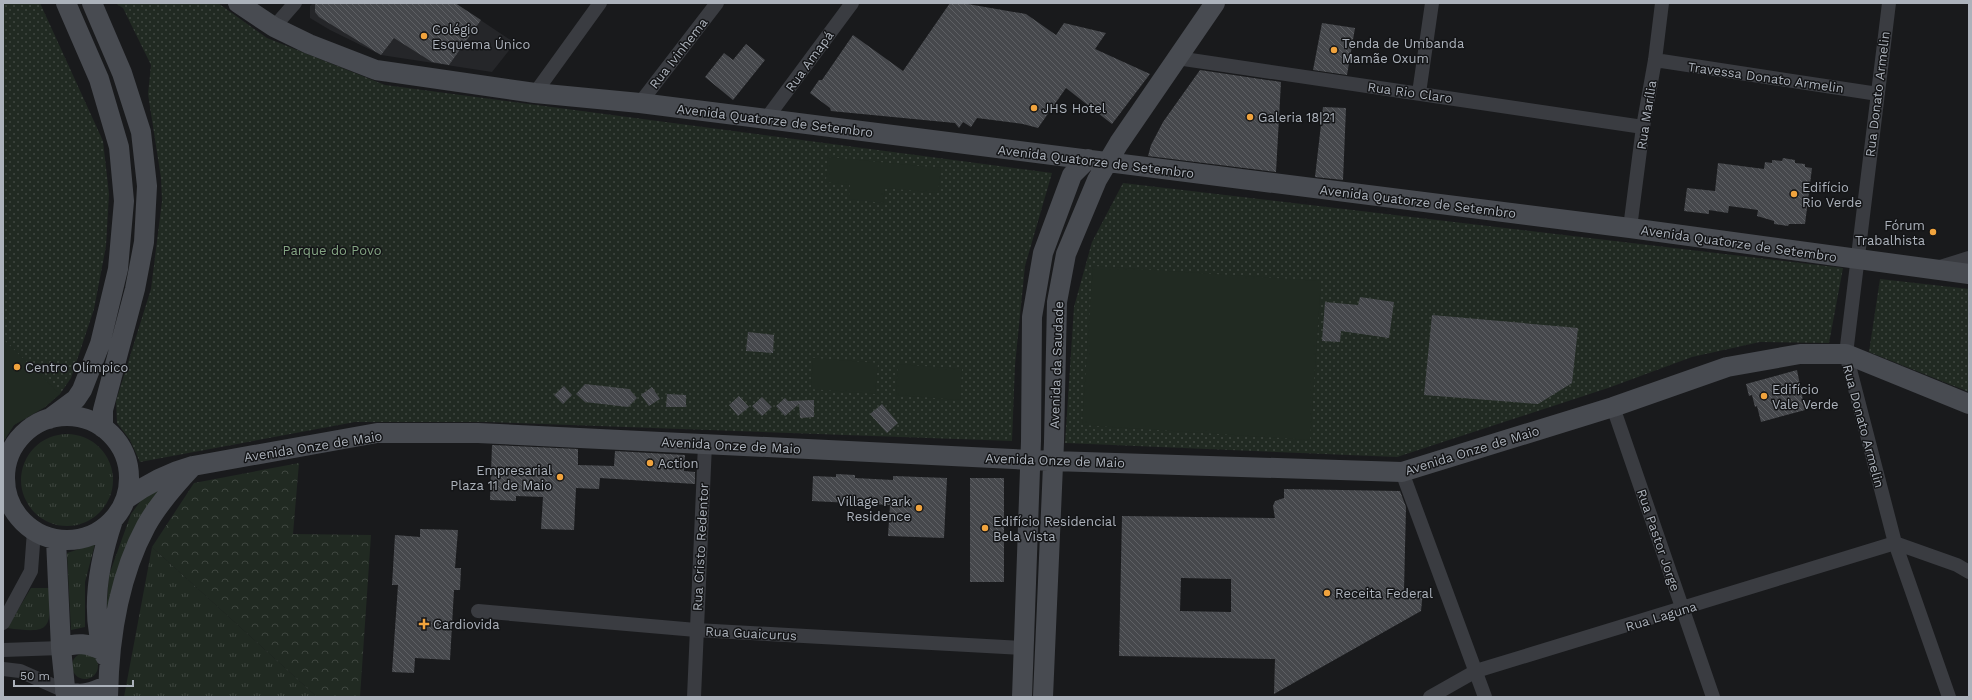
<svg xmlns="http://www.w3.org/2000/svg" width="1972" height="700" viewBox="0 0 1972 700" font-family="'Work Sans',sans-serif">
<style>
.built{fill:#252629}
.grass{fill:url(#grass-tufts)}
.forest{fill:url(#forest-crowns)}
.park{fill:url(#park-dots)}
.pitch{fill:#212a22}
.building{fill:url(#building-back-hatch);fill-rule:evenodd}
.lines{fill:none;stroke-linecap:round;stroke-linejoin:round}
.street{stroke:#3a3c41;stroke-width:14}
.secondary{stroke:#484b51;stroke-width:20}
.poi-dot{fill:#f0a33d;stroke:#141517;stroke-width:1.5}
.labels{text-anchor:middle;stroke-width:3;stroke-linejoin:round;paint-order:stroke}
.poi-label{font-size:13px;fill:#acb2bb;stroke:#141517;text-anchor:start}
.street-label{font-size:13px;fill:#acb2bb;stroke:#141517}
.park-label{font-size:13px;fill:#85a684;stroke:#141517}
</style>
<defs>
<pattern id="grass-tufts" width="24" height="20" patternUnits="userSpaceOnUse"><rect width="24" height="20" fill="#212a22"/><path d="M3 7l-1-3M5 7V3M7 7l1-3M15 17l-1-3M17 17v-4M19 17l1-3" fill="none" stroke="#3f4640"/></pattern>
<pattern id="forest-crowns" width="20" height="18" patternUnits="userSpaceOnUse"><rect width="20" height="18" fill="#212a22"/><path d="M2 6a3 3 0 1 1 6 0M12 15a3 3 0 1 1 6 0" fill="none" stroke="#3f4640"/></pattern>
<pattern id="park-dots" width="8" height="8" patternUnits="userSpaceOnUse"><rect width="8" height="8" fill="#212a22"/><path d="M2 2h.1M6 6h.1" fill="none" stroke="#3f4640" stroke-width="1.8" stroke-linecap="round"/></pattern>
<pattern id="building-back-hatch" width="6" height="6" patternUnits="userSpaceOnUse"><rect width="6" height="6" fill="#46484c"/><path d="M-1 5l2 2M0 0l6 6M5-1l2 2" fill="none" stroke="#5e6064"/></pattern>
</defs>
<rect width="100%" height="100%" fill="#191a1c"/>
<path class="built" d="M313,3H455L515,43L492,72L381,55L330,30L310,18V6Z"/>
<path class="grass" d="M21 480a46 46 0 1 1 92 0a46 46 0 1 1-92 0Z
M169,483L108,625L107,602L109,575L131,514L142,499Z
M95,544L85,582V627L71,630L67,553Z
M152,547L317,697H124Z
M31,588H49C51,630 51,634 7,628Z
M72 666a13 13 0 1 1 26 0a13 13 0 1 1-26 0Z"/>
<path class="forest" d="M299,463L293,534L371,535L360,697H317L152,547L194,483Z"/>
<path class="park" d="M3,3H40L103,141L109,194L106,246L94,309L71,378L60,394L45,407L14,425L3,442Z
M115,3H218L267,38L385,85L1052,173L1025,266L1015,365L1012,441L487,422H355L140,462L130,440L117,423L116,401L151,289L162,201L161,178L148,94L151,65L123,8Z
M1123,183L1843,268L1829,343L1760,342L1692,357L1608,388L1397,457L1065,443L1074,307L1092,242Z
M1880,279L1969,289V392L1869,352Z"/>
<path class="pitch" d="M828,157L941,168L938,193L885,188L883,203L849,199L850,185L826,182Z
M1093,266L1321,281L1310,440L1082,425Z
M3,339L60,394L45,407L14,425L3,442Z
M813,358L878,363L875,394L811,389Z
M898,364L962,369L960,400L896,395Z"/>
<path class="building" d="M315,3H455L481,20L449,65L432,62L394,38L381,55L319,17L315,12Z
M950,3H962L1026,14L1056,35L1064,23L1106,33L1095,49L1150,74L1112,124L1066,88L1038,128L1023,124L977,118L971,127L963,122L959,128L955,123L831,111L830,108L810,93L819,80H822L853,35L903,71Z
M1322,23L1355,28L1347,75L1313,70Z
M746,44L765,60L733,100L705,77L724,53L733,60Z
M1200,70L1281,82L1276,172L1148,156L1151,145L1163,122Z
M1323,107L1346,108L1343,180L1315,177Z
M1783,158L1795,160V163L1805,164V167L1812,168L1805,224H1789L1788,226L1774,224V221L1757,216L1758,210L1729,206L1728,213L1709,210V214L1684,211L1687,188L1715,191L1718,163L1764,169L1765,162L1772,163V160L1782,161Z
M1360,297L1394,302L1389,338L1341,331L1340,342L1322,341L1325,302L1358,305Z
M1432,315L1578,328L1572,383L1538,404L1424,395Z
M748,332L774,335L773,353L746,351Z
M1797,370L1805,410L1761,422L1757,406L1755,407L1752,395L1749,396L1746,384Z
M585,384L629,389L637,398L628,407L585,402L576,394Z
M564,386L572,395L563,404L554,395Z
M652,387L660,399L649,406L641,395Z
M667,394L686,395V407H666Z
M739,396L749,407L738,416L729,405Z
M762,397L772,407L762,416L752,406Z
M785,398L788,401L814,400V417L800,418L799,404L785,416L776,406Z
M882,404L898,423L887,433L870,414Z
M492,445L578,449V465L614,466L615,451L685,455L684,471L695,472V484L600,478L599,489L576,488L574,530L541,529L543,497L516,496V501L490,500Z
M836,474L855,475V478L893,480V476L947,478L944,538L888,536L890,505L812,501L813,476L836,477Z
M970,478H1004V582H970Z
M1284,489L1400,491L1406,507L1404,590L1423,591L1421,611L1274,694L1275,659L1119,656L1122,516L1275,518L1273,506L1275,501L1284,498ZM1181,578L1231,579V612L1180,611Z
M420,529L458,530L455,568H461L460,590H454L450,660L415,658L414,673L392,672L398,585H392L395,535L420,537Z"/>
<g class="lines">
<path class="street" d="M1889,3L1846,354L1895,543L1949,697
M274,27L295,3
M1177,58L1643,127
M1655,60L1878,94
M535,93L600,3
M1419,93L1432,3
M640,103L717,3
M766,119L852,3
M1630,228L1643,127L1655,60L1662,3
M1937,268L1969,258
M1613,407L1713,697
M1402,472L1485,697
M478,611L696,630L1024,648
M3,623L31,571L34,531
M3,650L61,648
M3,669L20,671L65,691
M694,697L705,444
M1430,697L1476,671L1895,543L1957,565L1969,572"/>
<path class="secondary" d="M92,3L122,73L141,132L147,186L144,242L135,289L103,410V428
M238,3L274,27L309,44L376,70L535,93L640,103L1630,228L1969,274
M5 478a62 62 0 1 1 124 0a62 62 0 1 1-124 0Z
M49,419L76,399L82,390L100,344L118,269L124,201L119,147L99,79L66,3
M126,499C147,484 167,473 193,466L377,433H478L1053,461L1402,472L1613,407L1727,367L1800,354H1846L1969,404
M56,540L61,648L66,697
M61,648C77,642 88,643 103,651
M105,656C89,613 99,562 113,520
M65,691C82,697 93,692 108,685
M108,697C109,638 118,578 146,526C158,504 176,484 193,466
M1022,697L1031,441L1032,317L1043,253L1072,175L1088,159
M1043,697L1054,442L1057,302L1066,254L1097,180L1119,143L1215,3"/>
</g>
<g class="poi-dot">
<circle cx="424" cy="36" r="4"/>
<circle cx="1334" cy="50" r="4"/>
<circle cx="1034" cy="108" r="4"/>
<circle cx="1250" cy="117" r="4"/>
<circle cx="1794" cy="194" r="4"/>
<circle cx="1933" cy="232" r="4"/>
<circle cx="17" cy="367" r="4"/>
<circle cx="1764" cy="396" r="4"/>
<circle cx="650" cy="463" r="4"/>
<circle cx="560" cy="477" r="4"/>
<circle cx="919" cy="508" r="4"/>
<circle cx="985" cy="528" r="4"/>
<circle cx="1327" cy="593" r="4"/>
<path d="M422 618h4v4h4v4h-4v4h-4v-4h-4v-4h4z"/>
</g>
<g class="labels">
<g class="poi-label">
<text x="432" y="34">Colégio<tspan x="432" dy="15">Esquema Único</tspan></text>
<text x="1342" y="48">Tenda de Umbanda<tspan x="1342" dy="15">Mamãe Oxum</tspan></text>
<text x="1042" y="113">JHS Hotel</text>
<text x="1258" y="122">Galeria 18|21</text>
<text x="1802" y="192">Edifício<tspan x="1802" dy="15">Rio Verde</tspan></text>
<text x="1925" y="230" text-anchor="end">Fórum<tspan x="1925" dy="15">Trabalhista</tspan></text>
<text x="25" y="372">Centro Olímpico</text>
<text x="1772" y="394">Edifício<tspan x="1772" dy="15">Vale Verde</tspan></text>
<text x="658" y="468">Action</text>
<text x="552" y="475" text-anchor="end">Empresarial<tspan x="552" dy="15">Plaza 11 de Maio</tspan></text>
<text x="911" y="506" text-anchor="end">Village Park<tspan x="911" dy="15">Residence</tspan></text>
<text x="993" y="526">Edifício Residencial<tspan x="993" dy="15">Bela Vista</tspan></text>
<text x="1335" y="598">Receita Federal</text>
<text x="433" y="629">Cardiovida</text>
</g>
<g class="street-label">
<text transform="translate(678 53) rotate(-52)" y="5">Rua Ivinhema</text>
<text transform="translate(809 61) rotate(-54)" y="5">Rua Amapá</text>
<text transform="translate(1766 77) rotate(8)" y="5">Travessa Donato Armelin</text>
<text transform="translate(1410 92) rotate(8)" y="5">Rua Rio Claro</text>
<text transform="translate(1877 94) rotate(-83)" y="5">Rua Donato Armelin</text>
<text transform="translate(1646 115) rotate(-81)" y="5">Rua Marília</text>
<text transform="translate(775 120) rotate(7)" y="5">Avenida Quatorze de Setembro</text>
<text transform="translate(1096 161) rotate(7)" y="5">Avenida Quatorze de Setembro</text>
<text transform="translate(1418 201) rotate(7)" y="5">Avenida Quatorze de Setembro</text>
<text transform="translate(1739 243) rotate(8)" y="5">Avenida Quatorze de Setembro</text>
<text transform="translate(1056 365) rotate(-88)" y="5">Avenida da Saudade</text>
<text transform="translate(1864 426) rotate(75)" y="5">Rua Donato Armelin</text>
<text transform="translate(731 445) rotate(3)" y="5">Avenida Onze de Maio</text>
<text transform="translate(313 446) rotate(-9)" y="5">Avenida Onze de Maio</text>
<text transform="translate(1472 450) rotate(-17)" y="5">Avenida Onze de Maio</text>
<text transform="translate(1055 460) rotate(2)" y="5">Avenida Onze de Maio</text>
<text transform="translate(1659 540) rotate(71)" y="5">Rua Pastor Jorge</text>
<text transform="translate(700 547) rotate(-87)" y="5">Rua Cristo Redentor</text>
<text transform="translate(1661 616) rotate(-17)" y="5">Rua Laguna</text>
<text transform="translate(751 633) rotate(3)" y="5">Rua Guaicurus</text>
</g>
<g class="park-label">
<text x="332" y="255">Parque do Povo</text>
</g>
</g>
<rect width="1972" height="700" fill="none" stroke="#acb2bb" stroke-width="8"/>
<path d="M14 680v6h119v-6" fill="none" stroke="#acb2bb" stroke-width="2"/>
<text x="20" y="680" font-size="12" fill="#acb2bb" stroke="#141517" stroke-width="3" paint-order="stroke">50 m</text>
</svg>
